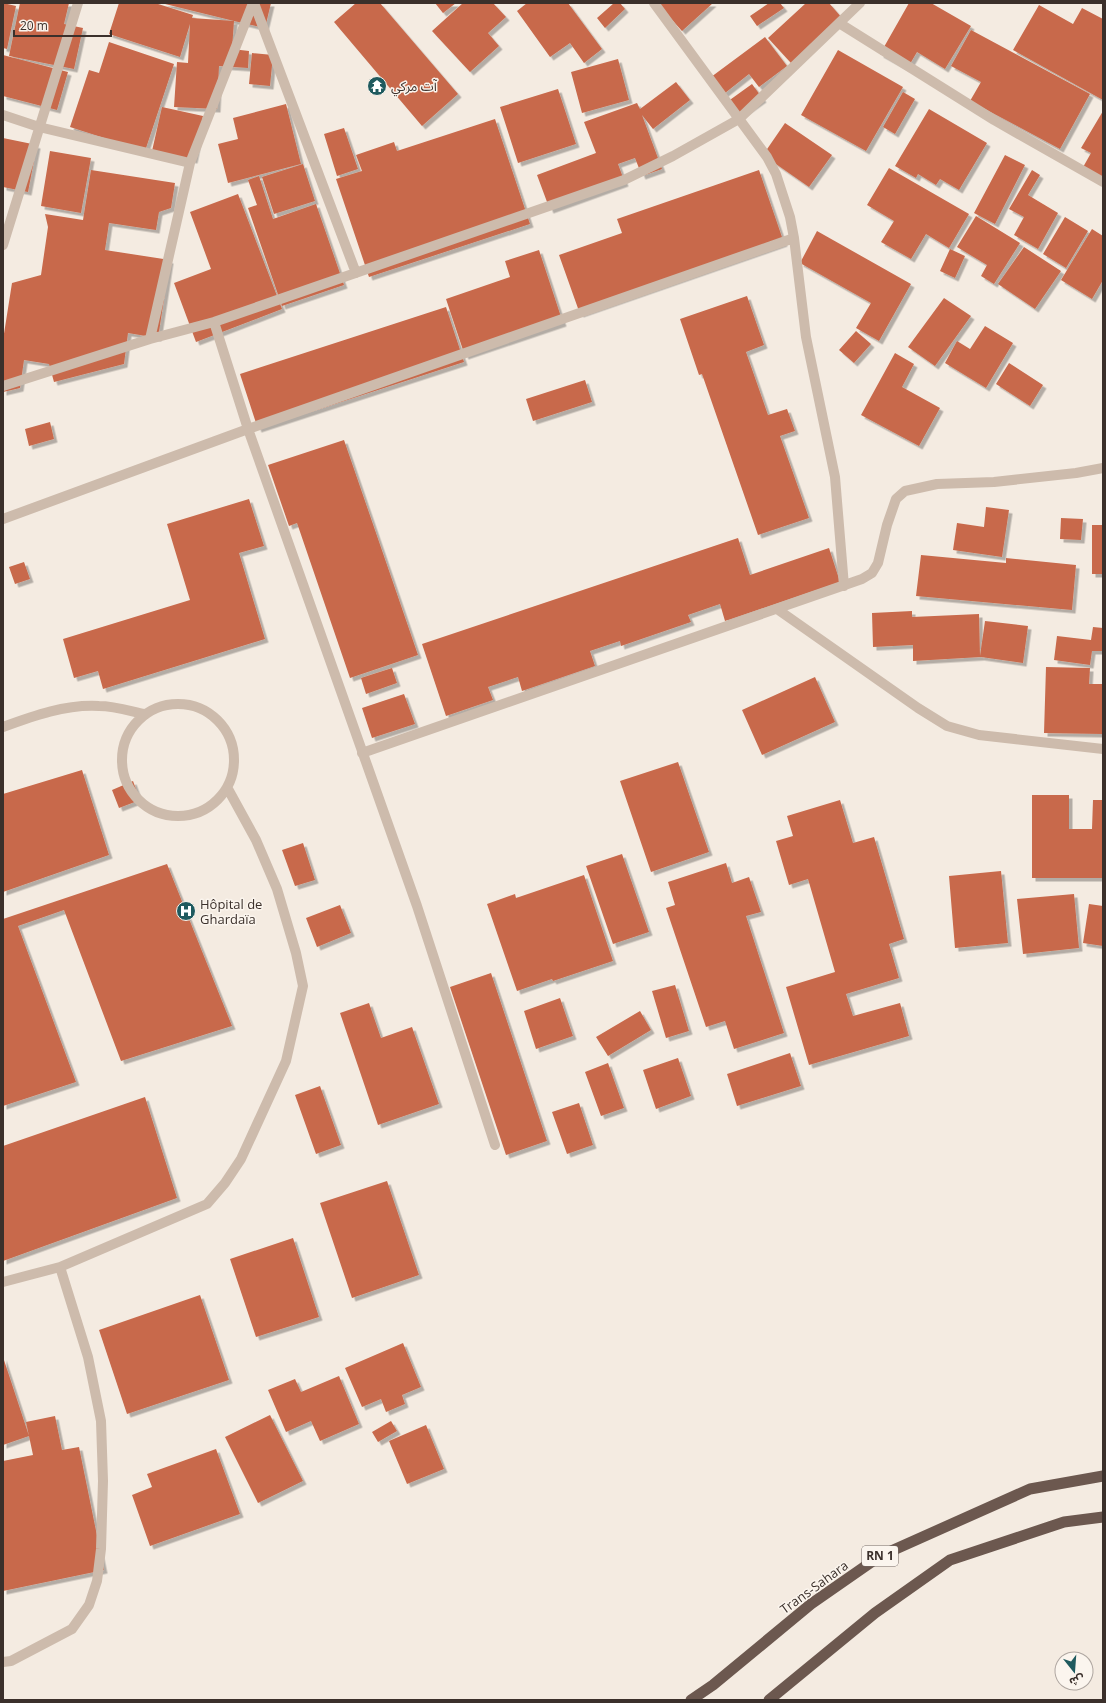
<svg xmlns="http://www.w3.org/2000/svg" width="1106" height="1703" viewBox="0 0 1106 1703" font-family="'Open Sans','Noto Sans Arabic',sans-serif">
<style>
.building{fill:#c8694b;filter:url(#shadow)}
.lines{fill:none;stroke-linecap:round;stroke-linejoin:round}
.service{stroke:#cdbbac;stroke-width:10}
.minor{stroke:#cdbbac;stroke-width:10}
.trunk{stroke:#6c584f;stroke-width:11}
.labels{text-anchor:middle;stroke-width:3;stroke-linejoin:round;paint-order:stroke}
.shield{fill:#fbf5ee;stroke:#756b66;stroke-width:1}
.shield-label{font-size:12px;font-weight:bold;fill:#3b302b}
.poi-label{font-size:13px;fill:#3b302b;stroke:#fbf5ee;text-anchor:start}
.street-label{font-size:13px;fill:#3b302b;stroke:#fbf5ee}
</style>
<defs>
<filter id="shadow"><feDropShadow dx="3.5" dy="3.5" stdDeviation="0" flood-color="#0004"/></filter>
</defs>
<rect width="100%" height="100%" fill="#f4ebe1"/>
<path class="building" d="M3,3L16,6L7,49L3,48Z
M20,3H69L64,24L83,28L74,69L9,56Z
M119,3H155L193,15L192,18L234,21L161,3H271L265,28L234,21L232,49L249,51L248,68L219,66L217,109L174,107L177,62L188,63L190,24L180,57L109,34Z
M356,3H380L458,94L422,126L334,22Z
M435,3H456L443,13Z
M463,3H493L506,17L488,33L499,46L470,72L432,31Z
M527,3H568L602,49L584,63L570,43L550,57L517,11Z
M614,3H620L625,9L605,28L597,18Z
M657,3H713L682,31Z
M769,3H780L784,8L757,26L750,16Z
M806,3H829L842,18L791,63L768,38Z
M909,3H931L971,26L945,69L917,52L907,69L880,54Z
M1039,5L1073,24L1082,8L1103,19V100L1013,50Z
M971,30L1090,94L1060,149L970,101L981,82L951,66Z
M765,37L787,66L759,87L749,74L720,97L707,80Z
M109,42L174,64L145,151L70,127L89,70L99,73Z
M838,50L903,87L866,151L801,115Z
M252,53L273,55L270,86L249,84Z
M3,55L68,72L57,110L3,96Z
M618,59L629,100L582,113L571,72Z
M676,82L690,100L653,129L642,115L662,169L642,176L635,158L618,164L625,183L550,210L537,175L596,153L584,122L637,103L640,109Z
M752,84L763,99L738,117L727,102Z
M558,89L576,144L518,163L500,107Z
M903,92L915,99L895,134L883,127Z
M286,104L301,164L228,183L218,144L238,139L233,118Z
M162,107L203,116L194,160L152,151Z
M929,109L987,143L959,190L940,179L936,185L918,174L916,178L895,166Z
M1103,111V181L1082,169L1091,153L1081,148Z
M495,119L530,224L369,277L336,179L362,171L356,155L394,142L397,151Z
M785,123L832,155L809,187L763,155Z
M344,128L358,169L337,176L324,134Z
M3,138L37,145L28,192L3,187Z
M50,151L91,158L81,213L41,206Z
M1005,155L1025,165L995,224L974,213Z
M303,164L315,201L274,214L262,177Z
M889,168L969,214L949,248L926,234L911,259L881,242L894,221L867,205Z
M91,170L175,183L171,208L159,212L156,230L109,223L105,250L170,260L158,338L128,333L124,364L54,382L49,364L24,360L20,388L3,392V340L12,283L41,275L48,227L45,214L83,220Z
M759,170L784,243L580,314L559,255L622,233L617,219Z
M1032,170L1040,175L1028,195L1058,213L1038,249L1014,235L1024,217L1009,209Z
M259,176L273,219L316,204L344,285L282,306L248,208L257,205L248,180Z
M238,194L282,309L196,342L174,283L211,269L190,212Z
M976,216L1020,243L994,284L981,276L987,265L957,247Z
M1065,217L1088,231L1066,268L1043,254Z
M1092,229L1103,236V280L1092,299L1061,280Z
M817,231L911,284L879,341L856,328L871,303L800,263Z
M1024,247L1061,271L1035,309L998,284Z
M950,249L965,256L955,278L940,271Z
M539,250L563,323L465,356L446,299L510,277L505,261Z
M747,296L764,345L746,352L768,415L787,409L795,431L780,436L809,518L758,535L702,374L699,375L680,319Z
M944,298L971,316L935,366L908,347Z
M446,307L464,362L258,429L240,374Z
M985,326L1013,343L986,388L945,363L957,341L970,349Z
M856,331L871,344L854,363L839,350Z
M895,353L914,364L902,387L940,408L919,446L861,415Z
M1009,363L1043,385L1030,406L996,384Z
M585,380L592,402L533,421L526,399Z
M50,422L54,439L29,446L25,429Z
M344,440L418,655L350,678L297,523L289,526L268,465Z
M249,499L264,546L239,553L265,639L103,689L98,671L74,678L63,639L190,600L167,524Z
M986,507L1009,510L1002,557L953,550L957,523L984,527Z
M1061,518L1083,519L1081,540L1060,539Z
M1092,525H1103V574H1092Z
M738,538L750,575L829,548L840,582L725,621L720,604L688,615L691,622L621,646L620,641L590,651L595,666L522,691L518,677L488,687L493,700L446,716L422,644Z
M921,555L1006,563V558L1076,565L1072,610L916,596Z
M24,562L30,579L15,584L9,567Z
M912,611V617L979,614L980,656L985,621L1028,626L1023,663L981,657L913,661V645L873,647L872,613Z
M1093,627L1103,628V651H1092L1090,665L1054,660L1057,636L1091,640Z
M1046,667L1090,668L1089,684H1103V734L1044,733Z
M392,668L397,683L366,694L361,678Z
M815,677L835,722L762,755L742,710Z
M404,694L415,724L372,738L362,708Z
M678,762L709,852L651,872L620,781Z
M82,770L109,855L3,892V794Z
M133,781L140,800L119,808L112,790Z
M1032,795H1069V829H1092L1093,800H1103V878H1032Z
M840,800L853,843L874,837L904,939L889,944L899,978L846,994L853,1016L900,1003L909,1036L809,1065L786,987L835,972L808,879L789,885L776,841L793,836L787,816Z
M303,843L315,880L295,886L282,850Z
M622,854L649,932L613,944L586,866Z
M726,863L732,883L749,877L761,912L746,916L784,1033L734,1049L725,1021L706,1027L666,908L675,905L668,882Z
M167,864L232,1026L121,1061L64,910L18,926L76,1082L3,1106V919Z
M1001,871L1008,943L955,948L949,876Z
M584,875L613,961L553,981L552,979L517,991L487,904L515,894L516,898Z
M1074,894L1079,948L1023,954L1017,899Z
M1089,904L1103,906V946L1083,943Z
M340,905L351,933L317,947L306,918Z
M491,973L547,1141L506,1155L450,987Z
M675,985L689,1031L666,1038L652,991Z
M560,998L573,1036L536,1049L524,1011Z
M369,1003L381,1038L412,1027L439,1104L378,1125L340,1013Z
M640,1011L651,1030L608,1056L596,1037Z
M790,1053L801,1086L737,1106L727,1074Z
M678,1058L691,1096L656,1109L643,1070Z
M608,1063L624,1108L601,1116L585,1072Z
M320,1086L341,1145L316,1154L295,1095Z
M145,1097L177,1198L3,1261V1146Z
M579,1103L593,1145L567,1154L552,1112Z
M387,1181L419,1275L352,1298L320,1203Z
M293,1238L319,1317L256,1337L230,1259Z
M200,1295L229,1380L127,1414L99,1330Z
M403,1343L421,1387L402,1395L405,1404L386,1412L381,1399L362,1407L345,1368Z
M3,1357L29,1436L3,1445Z
M339,1376L359,1424L320,1441L311,1421L286,1432L268,1390L295,1379L301,1392Z
M270,1415L303,1481L258,1503L225,1437Z
M55,1416L62,1450L79,1447L104,1570L3,1591V1461L33,1455L26,1422Z
M391,1421L397,1431L378,1442L372,1432Z
M426,1425L444,1469L407,1484L389,1441Z
M216,1449L240,1514L150,1546L132,1495L152,1487L147,1474Z"/>
<g class="lines">
<path class="service" d="M122 760a56 56 0 1 1 112 0a56 56 0 1 1-112 0Z
M3,727C33,716 66,704 99,706C114,706 130,711 144,714
M3,1282L60,1267L207,1204L225,1183L241,1159L286,1061L303,986L296,953L277,889L256,840L228,789
M3,1662L11,1661L72,1629L89,1605L97,1581L101,1549L103,1481L101,1421L88,1357L60,1267"/>
<path class="minor" d="M254,3L356,273
M654,3L767,157L776,174L790,217L794,238L806,337L835,477L844,586
M839,23L994,120L1103,182
M3,115L39,127L190,163
M3,245L78,3
M214,322L248,429L417,906L495,1145
M150,339L190,163L253,3
M3,386L150,339L214,322L624,180L673,156L739,119L860,3
M3,519L248,429L794,238
M777,609L918,708L947,726L979,735L1103,749
M362,753L862,579L872,573L878,563L887,525L896,499L905,491L937,484L994,482L1076,473L1103,468"/>
<path class="trunk" d="M691,1700L713,1685L811,1604L880,1556L1030,1489L1103,1476
M769,1700L875,1613L950,1560L1064,1522L1103,1517"/>
</g>
<defs>
<symbol id="temple-disc" viewBox="-11 -11 22 22"><circle r="9.5" fill="#1f5a5e" stroke="#fbf5ee"/><path d="M0-6L5-2H3V0L6.5 2.5H4V6H1.5V3h-3V6H-4V2.5H-6.5L-3 0V-2H-5Z" fill="#fff"/></symbol>
<symbol id="hospital-disc" viewBox="-11 -11 22 22"><circle r="9.5" fill="#1f5a5e" stroke="#fbf5ee"/><path d="M-5-5h3v3.5h4V-5h3V5h-3V1.5h-4V5h-3Z" fill="#fff"/></symbol>
</defs>
<g fill-rule="evenodd">
<use href="#temple-disc" x="366" y="75" width="22" height="22"/>
<use href="#hospital-disc" x="175" y="900" width="22" height="22"/>
</g>
<g class="labels">
<rect class="shield" x="862" y="1546" width="36" height="20" rx="3"/>
<g class="shield-label">
<text x="880" y="1560">RN 1</text>
</g>
<g class="poi-label">
<text x="391" y="91">آت مركي</text>
<text x="200" y="909">Hôpital de<tspan x="200" dy="15">Ghardaïa</tspan></text>
</g>
<g class="street-label">
<text transform="translate(814 1587) rotate(-36)" y="5">Trans-Sahara</text>
</g>
</g>
<rect width="1106" height="1703" fill="none" stroke="#3b302b" stroke-width="8"/>
<g transform="translate(1074 1671) rotate(163)"><circle r="19" fill="#fbf5ee" stroke="#aea6a0"/>
<path d="M0-3L7 15L0 10L-7 15Z" fill="#1f5a5e"/>
<text y="-6" font-size="11" font-weight="bold" text-anchor="middle" fill="#3b302b">ش</text>
</g>
<path d="M14 30v6h97v-6" fill="none" stroke="#3b302b" stroke-width="2"/>
<text x="20" y="30" font-size="12" fill="#3b302b" stroke="#fbf5ee" stroke-width="3" paint-order="stroke">20 m</text>
</svg>
